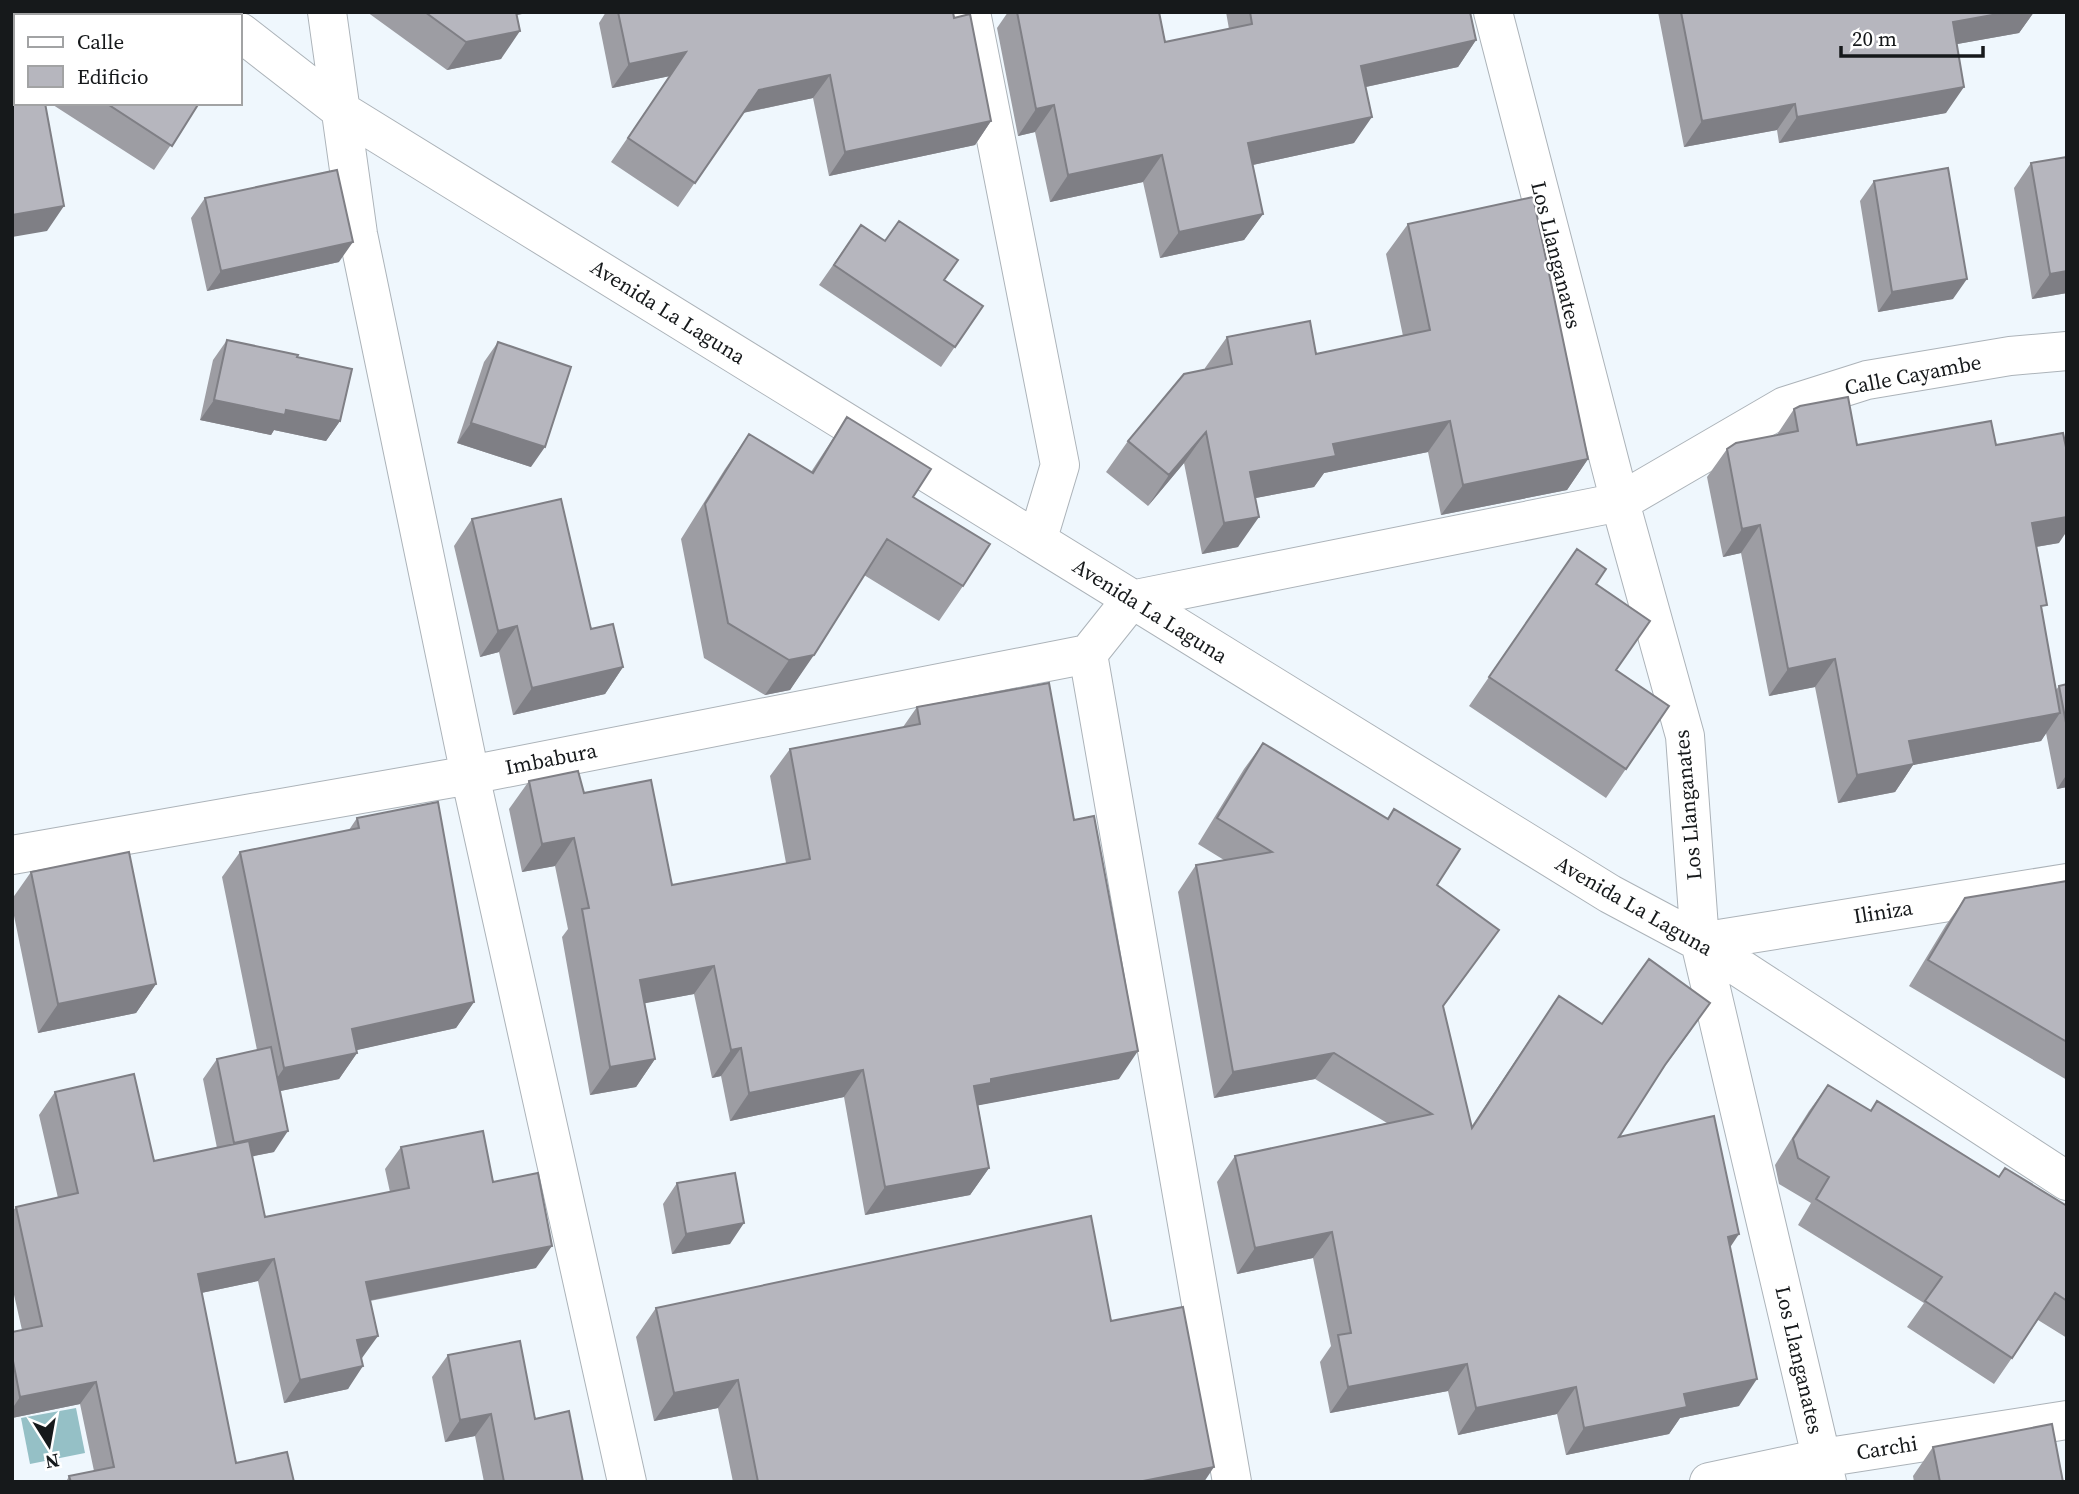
<svg xmlns="http://www.w3.org/2000/svg" width="2079" height="1494" viewBox="0 0 2079 1494" font-family="'Source Serif 4',serif">
<style>
.water{fill:#95c0c6}
.lines{fill:none;stroke-linecap:round;stroke-linejoin:round}
.minor-casing{stroke:#acb3b9;stroke-width:40}
.minor{stroke:#fff;stroke-width:38}
.wall{fill:#9d9da3}
.shaded-wall{fill:#7f7f85}
.building{fill:#b6b6be;stroke:#7f7f85;stroke-width:2}
.labels{text-anchor:middle;stroke-width:5;stroke-linejoin:round;paint-order:stroke}
.street-label{font-size:21px;fill:#16191b;stroke:#fff}
</style>
<rect width="100%" height="100%" fill="#eff7fd"/>
<path class="water" d="M76,1408L85,1453L30,1464L21,1418Z"/>
<g class="lines">
<defs>
<path id="minor" d="M327,12L358,234L470,775L627,1482
M971,12L1060,465L1038,538
M1493,12L1620,502L1685,736L1700,942L1827,1482
M240,32L343,112L1610,894L1700,942L2067,1181
M12,855L470,775L1088,654
M1700,942L2067,883
M1232,1482L1088,654L1131,600L1620,502L1785,406L1867,380L2010,356L2067,351
M1709,1482L1822,1458L2067,1420"/>
</defs>
<use href="#minor" class="minor-casing"/>
<use href="#minor" class="minor"/>
</g>
<path class="wall" d="M367,12H533L517,15L501,59L447,70Z
M606,12H953L991,121L975,145L829,176L813,98L743,113L678,207L611,162L670,76L612,88L599,23Z
M1008,12H1159L1165,42L1229,29L1226,12H1470L1476,40L1458,67L1366,87L1354,143L1253,165L1263,214L1244,240L1160,258L1143,182L1050,202L1035,132L1018,136L997,28Z
M1658,12H2034L2019,33L1957,44L1946,113L1779,143L1777,130L1684,147Z
M50,103H199L154,170Z
M2067,157V293L2032,299L2014,188L2031,163Z
M1874,181L1953,299L1878,312L1860,201Z
M205,198L339,262L207,291L191,218Z
M1408,224L1588,459L1567,490L1441,515L1428,452L1324,473L1314,487L1255,498L1238,547L1202,554L1184,463L1148,506L1106,472L1128,441L1205,369V368L1227,337L1316,354L1403,336L1386,254Z
M861,225L983,306L941,367L819,285Z
M227,340L297,357L340,421L326,441L274,430L271,435L200,420L213,360Z
M498,342L531,467L457,443L484,362Z
M1794,409L1857,445H1996L2059,543L2036,547L2042,612L2056,690L2059,686L2067,684V787L2057,789L2046,733L2041,741L1913,765L1895,792L1838,803L1815,687L1769,696L1741,553L1723,557L1707,477L1727,449L1776,436Z
M847,417L913,497L963,586L939,621L864,575L790,690L765,695L704,658L681,539L725,469L749,434L811,472Z
M472,519L591,629L623,667L605,694L513,715L499,652L480,657L454,546Z
M1577,549L1596,584L1616,670L1669,706L1606,798L1469,706Z
M917,707L1119,1079L978,1105L989,1168L970,1195L865,1215L844,1097L730,1121L721,1076L712,1078L694,994L644,1003L655,1059L636,1087L590,1095L562,937L568,929L555,866L522,872L509,809L529,781L584,793L672,885L786,863L770,776L790,749L903,727Z
M1263,743L1387,819L1394,809L1437,885L1480,956L1443,1007L1471,1127L1559,996L1602,1024L1692,1029L1660,1073L1619,1137L1730,1247L1739,1406L1680,1418L1669,1434L1566,1455L1557,1414L1458,1435L1448,1391L1330,1413L1320,1362L1331,1346L1313,1258L1237,1274L1217,1182L1235,1156L1387,1123L1315,1079L1214,1098L1178,892L1196,865L1224,860L1198,844L1244,769Z
M357,818L474,1002L456,1028L356,1050L357,1053L339,1079L280,1091L274,1152L252,1156L265,1217L390,1192L385,1169L401,1147L493,1182L536,1268L370,1301L362,1359L348,1389L284,1403L258,1281L201,1293L236,1463L294,1482H66L69,1476L94,1471L80,1404L12,1418V1332L22,1330L12,1286V1212L16,1207L58,1198L39,1115L55,1092L154,1161L217,1148L203,1079L217,1059L257,1050L222,877L240,852L349,830Z
M31,872L156,984L136,1013L38,1033L12,906V899Z
M2067,881V1080L1909,986L1946,925L1965,898Z
M1828,1085L1870,1111L1877,1101L1999,1177L2067,1206V1338L2038,1320L1994,1384L1907,1327L1924,1303L1798,1225L1811,1203L1779,1184L1775,1165L1809,1111Z
M677,1183L730,1244L672,1254L663,1204Z
M656,1308L1111,1321L1204,1482H733L718,1408L654,1421L636,1337Z
M448,1355L535,1419L583,1482H484L475,1436L445,1442L432,1377Z
M1933,1447L2063,1482H1914L1913,1476Z"/>
<path class="shaded-wall" d="M497,12H533L492,19Z
M2009,12H2034L2019,33L1935,48L1953,22Z
M520,31L501,59L447,70L466,42Z
M1476,40L1458,67L1342,92L1361,66Z
M686,52L670,76L612,88L629,64Z
M830,75L813,98L742,113L759,90Z
M1964,87L1946,113L1779,143L1797,117Z
M1795,104L1777,130L1684,147L1702,121Z
M1054,105L1035,132L1018,136L1036,109Z
M1372,117L1354,143L1229,170L1248,143Z
M991,121L975,145L829,176L845,152Z
M1162,155L1143,182L1050,202L1068,175Z
M64,206L47,231L12,237V215Z
M1263,214L1244,240L1160,258L1179,232Z
M353,242L339,262L207,291L221,271Z
M2067,271V293L2032,299L2050,274Z
M1967,279L1953,299L1878,312L1892,292Z
M214,400L286,410L340,421L326,441L274,430L271,435L200,420Z
M1450,421L1428,452L1324,473L1314,487L1229,503L1250,472L1333,444Z
M471,423L545,447L531,467L457,443Z
M1206,432L1184,463L1148,506L1169,475Z
M1588,459L1567,490L1441,515L1463,485Z
M1259,517L1238,547L1202,554L1224,523Z
M2067,517V531L2059,543L2012,551L2032,523Z
M1760,525L1741,553L1723,557L1742,529Z
M517,626L499,652L480,657L498,631Z
M814,655L790,690L765,695L789,660Z
M1835,659L1815,687L1769,696L1788,669Z
M623,667L605,694L513,715L532,688Z
M2060,713L2041,741L1913,765L1895,792L1838,803L1857,775L1909,741Z
M2067,774V787L2057,789Z
M574,838L555,866L522,872L542,844Z
M714,966L694,994L620,1008L640,980Z
M156,984L136,1013L38,1033L58,1004Z
M474,1002L456,1028L335,1055L352,1029Z
M741,1048L721,1076L712,1078L731,1050Z
M1138,1051L1119,1079L975,1106L974,1086L991,1079Z
M357,1053L339,1079L266,1094L284,1068Z
M1334,1053L1315,1079L1214,1098L1233,1072Z
M655,1059L636,1087L590,1095L610,1067Z
M863,1070L844,1097L730,1121L749,1093Z
M288,1131L274,1152L220,1163L234,1143Z
M989,1168L970,1195L865,1215L885,1187Z
M744,1223L730,1244L672,1254L686,1234Z
M1332,1232L1313,1258L1237,1274L1255,1248Z
M1739,1234L1721,1261L1728,1237Z
M552,1246L536,1268L351,1304L366,1282Z
M274,1259L258,1281L182,1297L198,1274Z
M378,1336L362,1358L357,1340Z
M1467,1364L1448,1391L1330,1413L1348,1387Z
M363,1366L348,1389L284,1403L300,1380Z
M1757,1379L1739,1406L1680,1418L1669,1434L1566,1455L1584,1428L1684,1394Z
M738,1380L718,1408L654,1421L674,1393Z
M96,1382L80,1404L12,1418V1409L20,1397Z
M1576,1387L1557,1414L1458,1435L1476,1408Z
M491,1414L475,1436L445,1442L460,1420Z
M1214,1467L1204,1482H1138Z"/>
<path class="building" d="M12,12H132L138,16H16V103H45L64,206L12,215Z
M425,12H516L520,31L466,42Z
M618,12H953L954,18L970,14L991,121L845,152L830,75L759,90L695,183L628,138L686,52L629,64Z
M1017,12H1159L1165,42L1252,24L1250,12H1470L1476,40L1361,66L1372,117L1248,143L1263,214L1179,232L1162,155L1068,175L1054,105L1036,109Z
M1681,12H2009L1953,22L1964,87L1797,117L1795,104L1702,121Z
M106,103H199L172,146Z
M2067,157V271L2050,274L2031,163Z
M1948,168L1967,279L1892,292L1874,181Z
M337,170L353,242L221,271L205,198Z
M1533,197L1588,459L1463,485L1450,421L1333,444L1336,456L1250,472L1259,517L1224,523L1206,432L1169,475L1128,441L1184,374L1232,364L1227,337L1310,321L1316,354L1430,330L1408,224Z
M899,221L958,260L944,280L983,306L955,347L834,265L861,225L885,241Z
M227,340L298,355L297,357L352,369L340,421L286,410L285,415L214,400Z
M498,342L571,367L545,447L471,423Z
M1848,397L1857,445L1991,421L1996,445L2063,433L2067,452V517L2032,523L2047,605L2041,606L2060,713L1909,741L1914,764L1857,775L1835,659L1788,669L1760,525L1742,529L1727,449L1736,443L1798,431L1794,409L1800,406Z
M847,417L931,469L913,497L990,544L963,586L887,539L814,655L789,660L728,623L705,504L749,434L813,473Z
M561,499L591,629L613,624L623,667L532,688L517,626L498,631L472,519Z
M1577,549L1606,569L1596,584L1650,621L1616,670L1669,706L1626,769L1489,677Z
M1049,683L1074,820L1094,816L1138,1051L991,1079V1083L974,1086L989,1168L885,1187L863,1070L749,1093L741,1048L731,1050L714,966L640,980L655,1059L610,1067L582,909L589,908L574,838L542,844L529,781L578,771L584,793L651,780L672,885L810,859L790,749L920,724L917,707Z
M2067,684V728L2059,686Z
M1263,743L1388,819L1394,809L1460,849L1437,885L1499,930L1443,1006L1472,1128L1559,996L1602,1024L1649,959L1710,1003L1665,1065L1619,1137L1714,1116L1739,1234L1728,1237L1757,1379L1684,1394L1687,1407L1584,1428L1576,1387L1476,1408L1467,1364L1348,1387L1338,1335L1351,1333L1332,1232L1255,1248L1235,1156L1432,1114L1334,1053L1233,1072L1196,865L1272,852L1217,818Z
M438,802L474,1002L352,1029L357,1053L284,1068L240,852L359,828L357,818Z
M129,852L156,984L58,1004L31,872Z
M2067,881V1042L1928,960L1965,898Z
M271,1047L288,1131L234,1143L217,1059Z
M134,1074L154,1161L249,1141L265,1217L409,1188L401,1147L483,1131L493,1182L538,1173L552,1246L366,1282L378,1336L357,1340L363,1366L300,1380L274,1259L198,1274L236,1463L287,1452L294,1482H71L69,1476L114,1467L96,1382L20,1397L12,1356V1332L42,1326L16,1207L78,1193L55,1092Z
M1828,1085L1871,1111L1877,1101L1999,1177L2005,1168L2067,1206V1301L2055,1293L2012,1358L1925,1301L1942,1277L1816,1199L1829,1177L1798,1158L1793,1139Z
M735,1173L744,1223L686,1234L677,1183Z
M1091,1216L1111,1321L1183,1307L1214,1467L1138,1482H758L738,1380L674,1393L656,1308Z
M520,1341L535,1419L569,1411L583,1482H504L491,1414L460,1420L448,1355Z
M2052,1424L2063,1482H1940L1933,1447Z"/>
<g class="labels">
<g class="street-label">
<text transform="translate(1556 255) rotate(76)" y="7">Los Llanganates</text>
<text transform="translate(668 312) rotate(32)" y="7">Avenida La Laguna</text>
<text transform="translate(1913 375) rotate(-11)" y="7">Calle Cayambe</text>
<text transform="translate(1150 611) rotate(32)" y="7">Avenida La Laguna</text>
<text transform="translate(551 759) rotate(-11)" y="7">Imbabura</text>
<text transform="translate(1688 805) rotate(-95)" y="7">Los Llanganates</text>
<text transform="translate(1634 906) rotate(30)" y="7">Avenida La Laguna</text>
<text transform="translate(1883 912) rotate(-9)" y="7">Iliniza</text>
<text transform="translate(1799 1360) rotate(77)" y="7">Los Llanganates</text>
<text transform="translate(1887 1448) rotate(-9)" y="7">Carchi</text>
</g>
</g>
<rect width="2079" height="1494" fill="none" stroke="#16191b" stroke-width="28"/>
<rect x="14" y="14" width="228" height="91" fill="#ffffff" stroke="#a2a3a4" stroke-width="2"/>
<rect x="28" y="37" width="35" height="10" fill="#ffffff" stroke="#a2a3a4" stroke-width="2"/>
<text x="77" y="49" font-size="21" fill="#16191b">Calle</text>
<rect x="28" y="66" width="35" height="21" fill="#b6b6be" stroke="#a2a3a4" stroke-width="2"/>
<text x="77" y="84" font-size="21" fill="#16191b">Edificio</text>
<g transform="translate(49 1445) rotate(169)" stroke="#ffffff" stroke-width="5" paint-order="stroke">
<path d="M0-5L12 26L0 18L-12 26Z" fill="#16191b"/>
<text y="-10" font-size="19" font-weight="bold" text-anchor="middle" fill="#16191b">N</text>
</g>
<path d="M1841 46v10h142v-10" fill="none" stroke="#16191b" stroke-width="3.5"/>
<text x="1852" y="46" font-size="21" fill="#16191b" stroke="#ffffff" stroke-width="5" paint-order="stroke">20 m</text>
</svg>
